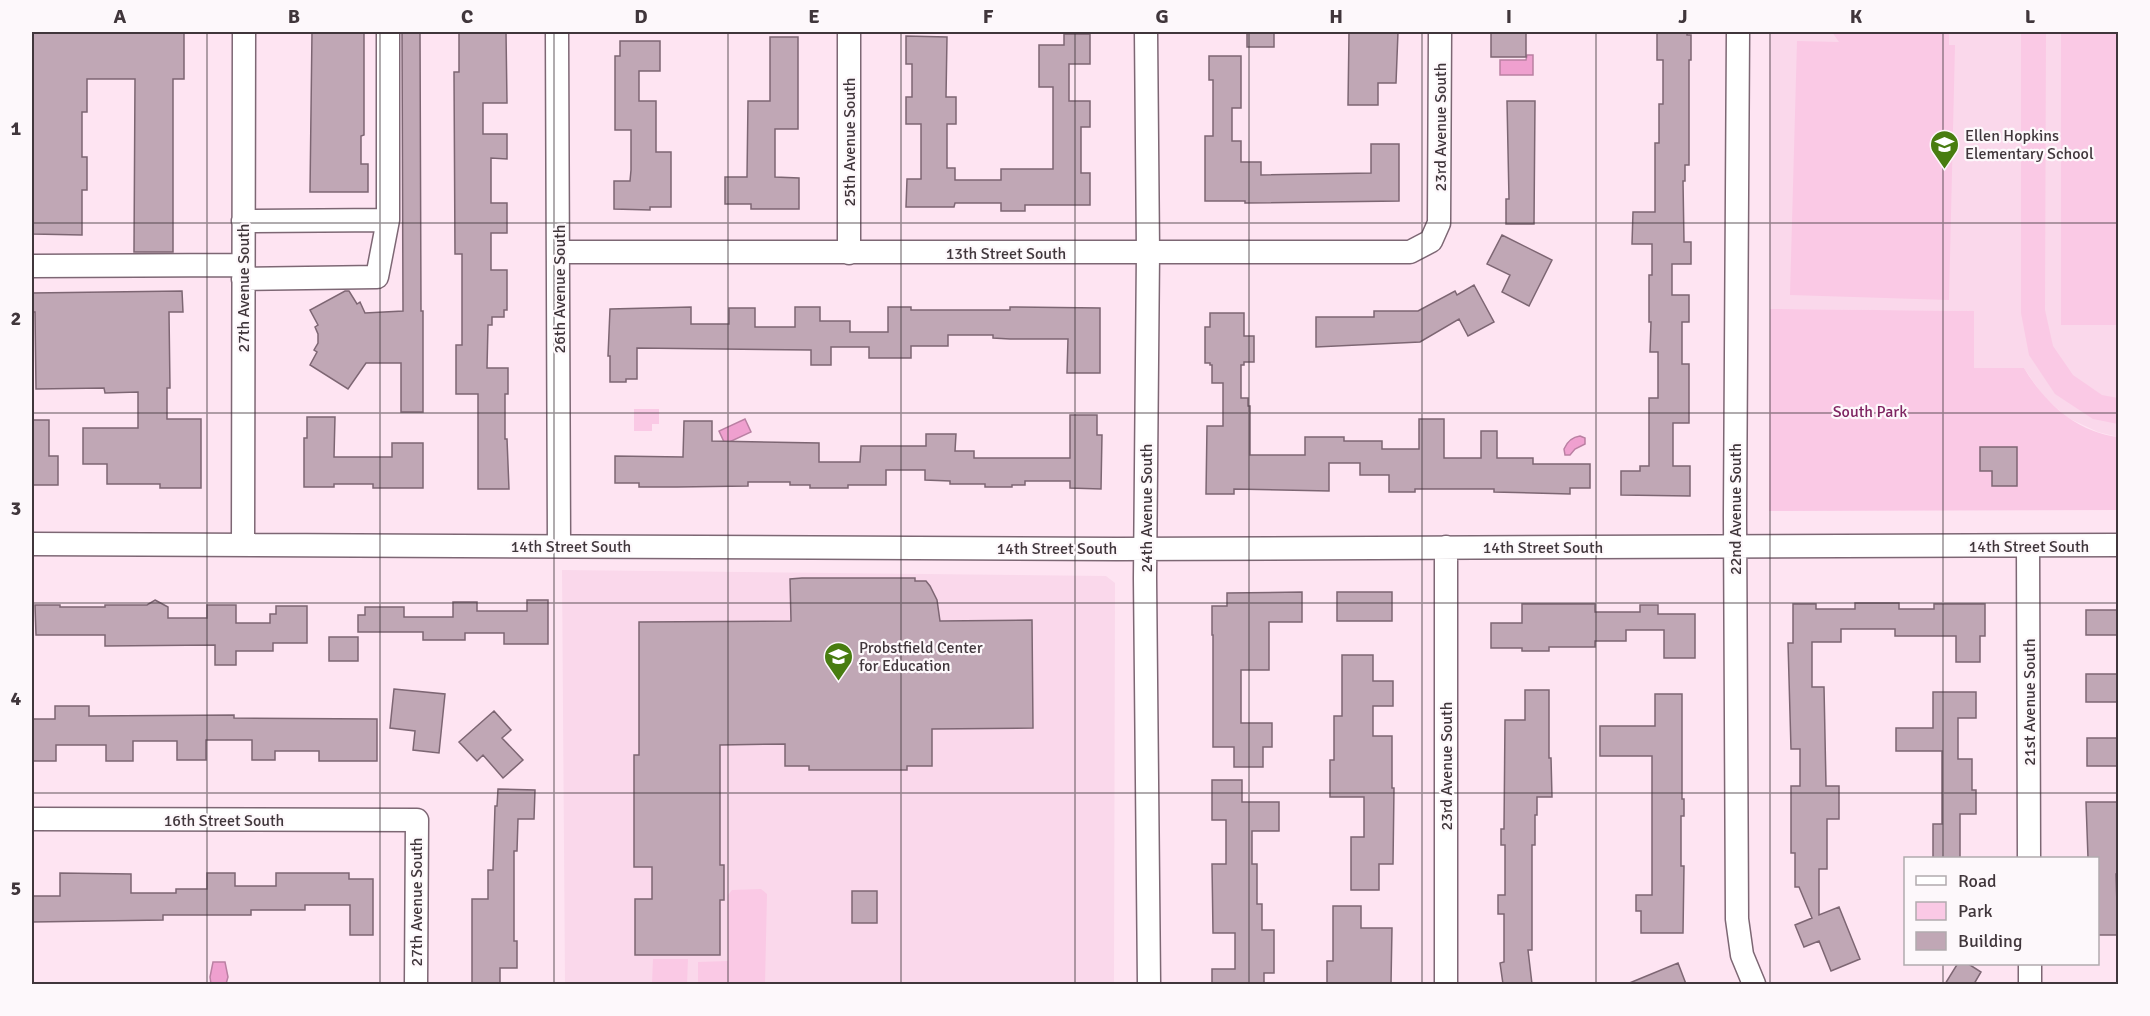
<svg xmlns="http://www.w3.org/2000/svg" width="2150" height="1016" viewBox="0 0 2150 1016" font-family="Signika,sans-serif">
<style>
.built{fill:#fad8eb}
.green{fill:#fac9e5}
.water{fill:#efa0cf;stroke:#ba80a3;stroke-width:1.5}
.building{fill:#c0a7b5;stroke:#7d6673;stroke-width:1.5}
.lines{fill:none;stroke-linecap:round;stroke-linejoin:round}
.minor-casing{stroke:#7d6774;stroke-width:25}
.minor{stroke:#fff;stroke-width:22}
.grid{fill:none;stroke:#40363b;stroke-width:1.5;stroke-opacity:0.55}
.labels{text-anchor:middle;stroke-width:4.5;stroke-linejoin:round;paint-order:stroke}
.street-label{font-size:16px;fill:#40363b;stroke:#fdf8fb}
.poi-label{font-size:16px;fill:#40363b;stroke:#fdf8fb;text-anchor:start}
.park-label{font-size:16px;fill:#7e2461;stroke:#fdf8fb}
.neatline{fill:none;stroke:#40363b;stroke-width:2}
.grid-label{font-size:20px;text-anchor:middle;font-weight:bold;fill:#40363b}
</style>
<rect width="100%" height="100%" fill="#fee4f2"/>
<path class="built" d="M1769,32H2118V437L2098,432L2068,418L2043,396L2024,368H1974V311L1770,309Z
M562,570L1106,576L1115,583L1114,984H565Z"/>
<path class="green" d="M1832,32H1949V45H1955L1949,300L1790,295L1797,41L1839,42Z
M2021,32H2046L2045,310L2053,346L2073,375L2102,395L2118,398V424L2093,419L2055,394L2029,355L2021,313Z
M2061,32H2118V325H2061Z
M1770,309L1974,311V368H2024C2045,403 2076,432 2118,437V510L1769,511Z
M634,409H659V424H652V431H634Z
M761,889L767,894L765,984H698V962L728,961V895L732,890Z
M653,959H688L687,984H652Z"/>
<path class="water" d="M1527,55H1533V75H1500V60H1526Z
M745,419L751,432L725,444L719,431Z
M1580,436L1585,438V444L1575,449L1570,455H1565L1564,449C1567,442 1572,437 1580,436Z
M213,962H225L228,977L226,984H211L210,977Z"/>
<path class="building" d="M32,32H184V79H173V252H134L135,79H87V112H82V157H87V190H82V235L33,234Z
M312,32H364V135L361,136V164H368V192H310Z
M402,32H420L421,311H423V412H401V363H366L348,389L310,365L317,352L314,350L318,343V334L315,327L318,325L310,310L345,291H349L357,304L360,302L365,313L403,311Z
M459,32H506L507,103H483V134H507V159L491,158V203H507V233H491V270H507V310H504V317H492V325H488L487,368H508V394H505V439H507L509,489H478V394H456V345H462V254H455L454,72H459Z
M1247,32H1274V47H1247Z
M1349,32H1398L1396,83H1378V105H1348Z
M1491,32H1526V57H1491Z
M1657,32H1687V35H1691V60H1689V165H1685V181H1683L1684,242H1691V264H1672V295H1689V322H1682V364H1689V423H1673V466H1690V496L1621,495V471H1640V466H1649V398H1658V352H1650L1651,322H1649V275H1652V244H1632L1633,212H1655V143H1659V104H1663V60H1657Z
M1064,34H1090V64H1069V101H1090V127H1081V173H1090V205H1025V211H1001V203H955L954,207H906L907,179H921V124H906V97H912V64H906V36L947,37L946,97H956V124H947V168H955V180H1001V169H1053V87H1039V45H1064Z
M770,37H798V129H775V177L799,178V209H751V204H725V177H747L748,101H770Z
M620,41H660V71H639V101H656V152H671V207H650V210L614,209V181H630L631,170V130H615V56H620Z
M1209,56H1241V108H1232V141H1241V162H1261V175L1371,173V144H1399V201L1245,203V201H1205V136H1213V80H1209Z
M1507,101H1535L1534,224H1506V199H1509Z
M1502,235L1552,260L1529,306L1502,292L1510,275L1487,264Z
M1474,285L1494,322L1468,336L1459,319L1420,342L1316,347V317H1374V311H1418L1455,291L1457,295Z
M182,291L183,312H169L170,388H167V419H201V488H160V484H107V464H83V428H138V392L105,393L104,388L36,389L35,312H32V293Z
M691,307V324H729V308H755V327H795V307H820V321H850V332H888V307H911V310H1010V307L1100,308V373H1067L1068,339H1010L993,338V335H948V346H911V358H869V347H831V365H811V350L637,348V379H626V382H610V356H608L610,309Z
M1210,313H1244V336H1254V362H1244V365H1241V398H1248V406H1250V455H1305V437H1344V441H1382V449H1419V419H1444V458H1481V431H1497V458H1533V464H1590V488H1570V494L1494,492V489H1415V492H1389V475H1360V463H1329V491L1234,489V494H1206L1207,426H1223V383H1212V365H1210V363H1205V327H1210Z
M1070,415H1097V435H1102L1101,489L1070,488V481H1025V485H1012V487H985V484H950V481L925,480V470H886V485H848V488H810V485H790V482H748V486L677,487H639V483H615V456L683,457L684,421H712V441L819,443V462H860L861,446H926V434H956L955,451H974V458H1070Z
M307,417H335L334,457H392V443H423V488H373V484H334V487H304V438H307Z
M32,420H49V456H58V485H32Z
M1980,447H2017V486H1992V471H1980Z
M802,578H915V581H926L930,586L937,600L940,621L1032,620L1033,728L932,729V766H907V770H809V766H785V744L720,745V865H724V900H720V955H635V899H652V867H634V755H639V622L791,621L790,579Z
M1302,592V622H1269V670H1241V723H1272V747H1263V767H1234V747H1213V635H1212V606H1227V593Z
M1337,592H1392V621H1337Z
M155,600L168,607V618H207V605H236V623H270V614H276V606H307V643H273V651H236V665H215V645L105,646V635H36L35,605H60V607H105V605H147Z
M527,600H548V644H504V633H465V640H423V632H358V615H365V607H404V617H453V602H477V611H527Z
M1855,603H1899V609H1934V604H1985V636H1980V662H1956V636H1895V629H1841V642H1812V687H1824L1826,786H1839V819H1827V869H1819V915L1839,907L1860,959L1831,971L1819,941L1804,947L1795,925L1812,918L1799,887H1795V853H1791V786H1800V749H1791L1788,643H1793V604H1816V609H1855Z
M1522,604H1595V612H1640V605H1658V614H1695V658H1664V630H1626V641H1595V647H1549V651H1522V648H1491V623H1522Z
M2086,610H2118V635H2086Z
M329,637H358V661H329Z
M1342,655H1373V681H1393V706H1373V736H1392V788H1394L1393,864H1379V890H1351V837H1364V797H1330V760H1334V716H1342Z
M2086,674H2118V702H2086Z
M394,689L445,694L439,753L413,750L415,731L390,728Z
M1525,690H1549V758H1551L1552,797H1537V815H1535V845H1532V950H1528L1532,984H1503L1500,963L1504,962V914H1498V895H1505V845H1501V829H1504L1505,720H1525Z
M1933,692H1976V718H1958V759H1972V790H1976V814H1960V858H1933V824H1942V751H1896V728H1933Z
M1655,694H1682V799H1684V816H1681V866H1684L1683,933H1641V911H1636V895H1652V756H1600V726H1655Z
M55,706H89V716L234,715V718L377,719V761H319V751H275V760H252V740H206V760H177V741H133V761H106V745H56V761H32V719H55Z
M494,711L511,730L502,738L523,760L503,778L483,755L477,761L459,742Z
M2087,738H2118V766H2087Z
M1212,780H1242V802H1279V831H1252V864H1257V904H1262V930H1274V973H1264V984H1212V969H1235V933H1213L1212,864H1226V820H1212Z
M498,789L535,790L534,819H518L517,851H514V941H517V968H500V984H472V899H488V870H493L495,806H497Z
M2086,802H2118V874H2116L2118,935H2097V858H2088Z
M60,873L131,874V893H176V889H207V873H235V886H276V873H349V879H373V935H350V905H305V910H251V915H163V920L33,922V896H60Z
M852,891H877V923H852Z
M1333,906H1361V928H1392L1391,984H1327V961H1333Z
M1678,963L1686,984H1627Z
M1958,963H1967L1981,972L1974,984H1945Z"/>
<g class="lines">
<defs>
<path id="minor" d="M557,32L559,546
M849,32V253
M1146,32L1148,252L1145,578L1149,984
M1738,32L1735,516L1737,919L1742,955L1754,984
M243,221L388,220
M558,252H1410L1431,241L1439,223L1440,32
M32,266L243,265
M243,279L377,277L388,220V32
M32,544L1117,549L2118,545
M243,545L244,32
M2028,546L2029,858
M1446,547V984
M32,819L417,820L416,984
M2030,964V984"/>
</defs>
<use href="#minor" class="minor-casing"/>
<use href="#minor" class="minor"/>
</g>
<path class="grid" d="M207,32V984M380,32V984M554,32V984M728,32V984M901,32V984M1075,32V984M1249,32V984M1422,32V984M1596,32V984M1770,32V984M1943,32V858M32,223H2118M32,413H2118M32,603H2118M32,793H2118M1943,964V984"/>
<defs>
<symbol id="school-pin" viewBox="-11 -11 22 30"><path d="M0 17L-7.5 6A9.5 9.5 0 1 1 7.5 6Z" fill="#487d10" stroke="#fdf8fb"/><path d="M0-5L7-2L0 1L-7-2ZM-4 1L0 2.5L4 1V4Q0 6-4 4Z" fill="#fff"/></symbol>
</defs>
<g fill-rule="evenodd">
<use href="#school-pin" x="1928" y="128" width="33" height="45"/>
<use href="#school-pin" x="822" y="640" width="33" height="45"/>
</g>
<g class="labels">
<g class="street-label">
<text transform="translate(1440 127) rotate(-90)" y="6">23rd Avenue South</text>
<text transform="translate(849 142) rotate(-90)" y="6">25th Avenue South</text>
<text x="1006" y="259">13th Street South</text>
<text transform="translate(243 288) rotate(-90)" y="6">27th Avenue South</text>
<text transform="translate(559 289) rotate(-90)" y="6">26th Avenue South</text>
<text transform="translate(1146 508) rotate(-90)" y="6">24th Avenue South</text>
<text transform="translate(1735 509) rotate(-90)" y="6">22nd Avenue South</text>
<text x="571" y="552">14th Street South</text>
<text x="2029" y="552">14th Street South</text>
<text x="1543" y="553">14th Street South</text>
<text x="1057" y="554">14th Street South</text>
<text transform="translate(2029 702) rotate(-90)" y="6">21st Avenue South</text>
<text transform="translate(1446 766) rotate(-90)" y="6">23rd Avenue South</text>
<text x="224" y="826">16th Street South</text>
<text transform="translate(416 902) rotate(-90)" y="6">27th Avenue South</text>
</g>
<g class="poi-label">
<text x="1965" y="141">Ellen Hopkins<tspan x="1965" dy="18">Elementary School</tspan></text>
<text x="859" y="653">Probstfield Center<tspan x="859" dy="18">for Education</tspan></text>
</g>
<g class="park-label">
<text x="1870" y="417">South Park</text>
</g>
</g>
<rect width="2150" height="1016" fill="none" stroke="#fdf8fb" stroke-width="66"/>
<rect x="1904" y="857" width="195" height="108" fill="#fdf8fb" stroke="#b1aaae" stroke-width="1.5"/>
<rect x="1916" y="876" width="30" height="9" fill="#ffffff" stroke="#b1aaae" stroke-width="1.5"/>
<text x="1958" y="887" font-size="18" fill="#40363b">Road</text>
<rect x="1916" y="902" width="30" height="18" fill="#fac9e5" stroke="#b1aaae" stroke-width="1.5"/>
<text x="1958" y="917" font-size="18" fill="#40363b">Park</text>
<rect x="1916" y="932" width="30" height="18" fill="#c0a7b5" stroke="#b1aaae" stroke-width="1.5"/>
<text x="1958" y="947" font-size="18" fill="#40363b">Building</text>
<rect x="33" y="33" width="2084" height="950" class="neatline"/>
<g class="grid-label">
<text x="120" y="23">A</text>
<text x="294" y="23">B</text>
<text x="467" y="23">C</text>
<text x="641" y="23">D</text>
<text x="814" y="23">E</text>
<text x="988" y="23">F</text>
<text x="1162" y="23">G</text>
<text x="1336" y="23">H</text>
<text x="1509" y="23">I</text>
<text x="1683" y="23">J</text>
<text x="1856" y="23">K</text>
<text x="2030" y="23">L</text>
<text x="16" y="135">1</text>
<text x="16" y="325">2</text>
<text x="16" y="515">3</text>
<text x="16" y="705">4</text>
<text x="16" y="895">5</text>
</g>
</svg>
